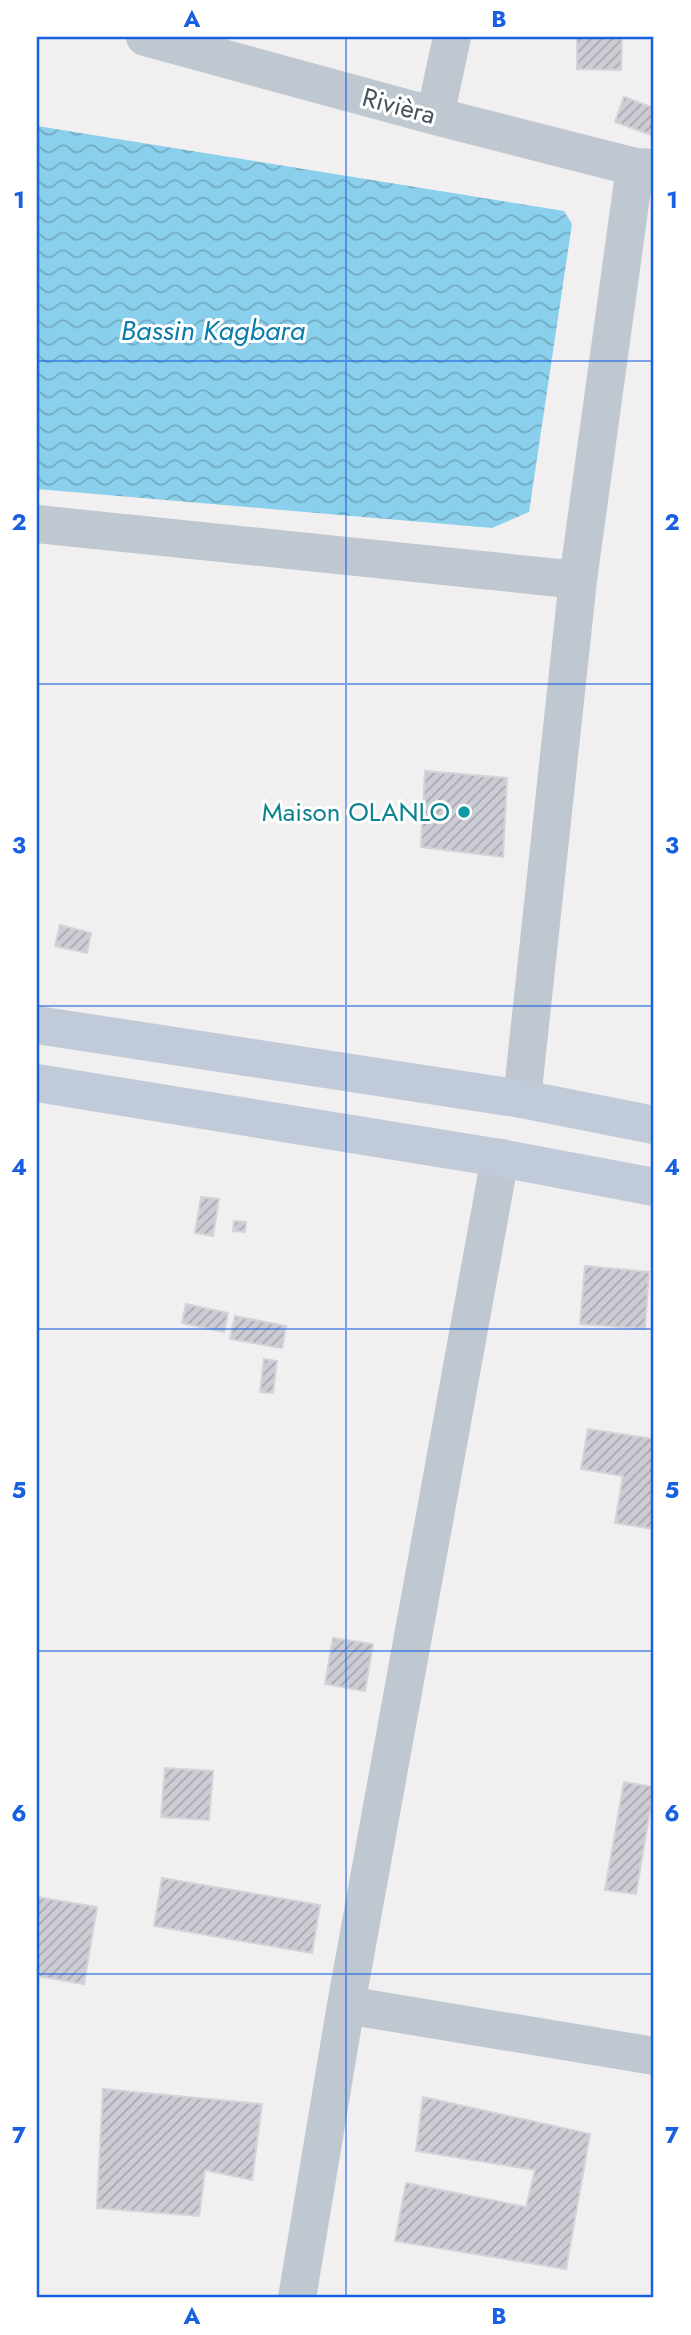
<svg xmlns="http://www.w3.org/2000/svg" width="691" height="2335" viewBox="0 0 691 2335" font-family="Jost,sans-serif">
<style>
.water{fill:url(#water-waves)}
.building{fill:url(#building-hatch);stroke:#d3d4da;stroke-width:2}
.lines{fill:none;stroke-linecap:round;stroke-linejoin:round}
.street{stroke:#bfc8d1;stroke-width:38}
.secondary{stroke:#c1cad8;stroke-width:38}
.grid{fill:none;stroke:#1860e2;stroke-width:2;stroke-opacity:0.55}
.culture-dot{fill:#0f9aa8;stroke:#fff;stroke-width:2.5}
.labels{text-anchor:middle;stroke-width:6;stroke-linejoin:round;paint-order:stroke}
.street-label{font-size:26px;fill:#47505c;stroke:#fff}
.culture-label{font-size:26px;fill:#0d838f;stroke:#fff;text-anchor:end}
.water-label{font-size:28px;font-style:italic;fill:#0c7cab;stroke:#fff}
.neatline{fill:none;stroke:#1860e2;stroke-width:2.5}
.grid-label{font-size:23px;text-anchor:middle;font-weight:bold;fill:#1860e2}
</style>
<defs>
<pattern id="water-waves" width="16" height="10" patternUnits="userSpaceOnUse" patternTransform="scale(1.75)"><rect width="16" height="10" fill="#8ad0ec"/><path d="M0 5q4-4 8 0t8 0" fill="none" stroke="#73abc2"/></pattern>
<pattern id="building-hatch" width="6" height="6" patternUnits="userSpaceOnUse" patternTransform="scale(1.75)"><rect width="6" height="6" fill="#cccdd4"/><path d="M-1 1l2-2M0 6l6-6M5 7l2-2" fill="none" stroke="#a7a9af"/></pattern>
</defs>
<rect width="100%" height="100%" fill="#f1efef"/>
<path class="water" d="M37,126L564,211L572,224L529,512L492,528L37,489Z"/>
<path class="building" d="M577,37H622L621,70L577,69Z
M624,97L654,108V136L615,122Z
M425,771L507,778L503,857L421,847Z
M60,925L91,933L87,953L55,946Z
M201,1197L219,1199L213,1236L195,1233Z
M234,1221L246,1222L245,1232L233,1231Z
M585,1266L649,1272L645,1329L580,1324Z
M186,1304L228,1313L224,1332L182,1323Z
M235,1316L286,1326L282,1348L230,1339Z
M264,1359L277,1361L273,1393L260,1392Z
M588,1429L654,1439V1529L615,1523L623,1476L581,1469Z
M333,1638L373,1644L365,1691L325,1684Z
M165,1768L213,1771L209,1820L161,1817Z
M624,1782L654,1787L636,1894L605,1890Z
M162,1878L320,1905L312,1953L154,1926Z
M37,1897L97,1907L84,1984L37,1976Z
M103,2089L262,2104L252,2180L205,2170L199,2216L97,2208Z
M423,2097L590,2134L566,2269L395,2241L406,2183L526,2207L535,2170L416,2151Z"/>
<g class="lines">
<path class="street" d="M145,37L435,116L635,167L654,168
M435,116L452,37
M37,524L578,580
M522,1099L578,580L635,167
M346,2005L654,2056
M297,2298L346,2005L500,1158"/>
<path class="secondary" d="M37,1025L522,1099L654,1125
M37,1083L500,1158L654,1187"/>
</g>
<path class="grid" d="M346,37V2298M37,361H654M37,684H654M37,1006H654M37,1329H654M37,1651H654M37,1974H654"/>
<circle class="culture-dot" cx="464" cy="812" r="7"/>
<g class="labels">
<g class="street-label">
<text transform="translate(399 106) rotate(15)" y="9">Rivièra</text>
</g>
<g class="culture-label">
<text x="450" y="821">Maison OLANLO</text>
</g>
<g class="water-label">
<text x="213" y="340">Bassin Kagbara</text>
</g>
</g>
<rect width="691" height="2335" fill="none" stroke="#ffffff" stroke-width="77"/>
<rect x="38" y="38" width="614" height="2258" class="neatline"/>
<g class="grid-label">
<text x="192" y="27">A</text>
<text x="499" y="27">B</text>
<text x="19" y="208">1</text>
<text x="672" y="208">1</text>
<text x="19" y="530">2</text>
<text x="672" y="530">2</text>
<text x="19" y="853">3</text>
<text x="672" y="853">3</text>
<text x="19" y="1175">4</text>
<text x="672" y="1175">4</text>
<text x="19" y="1498">5</text>
<text x="672" y="1498">5</text>
<text x="19" y="1821">6</text>
<text x="672" y="1821">6</text>
<text x="19" y="2143">7</text>
<text x="672" y="2143">7</text>
<text x="192" y="2324">A</text>
<text x="499" y="2324">B</text>
</g>
</svg>
